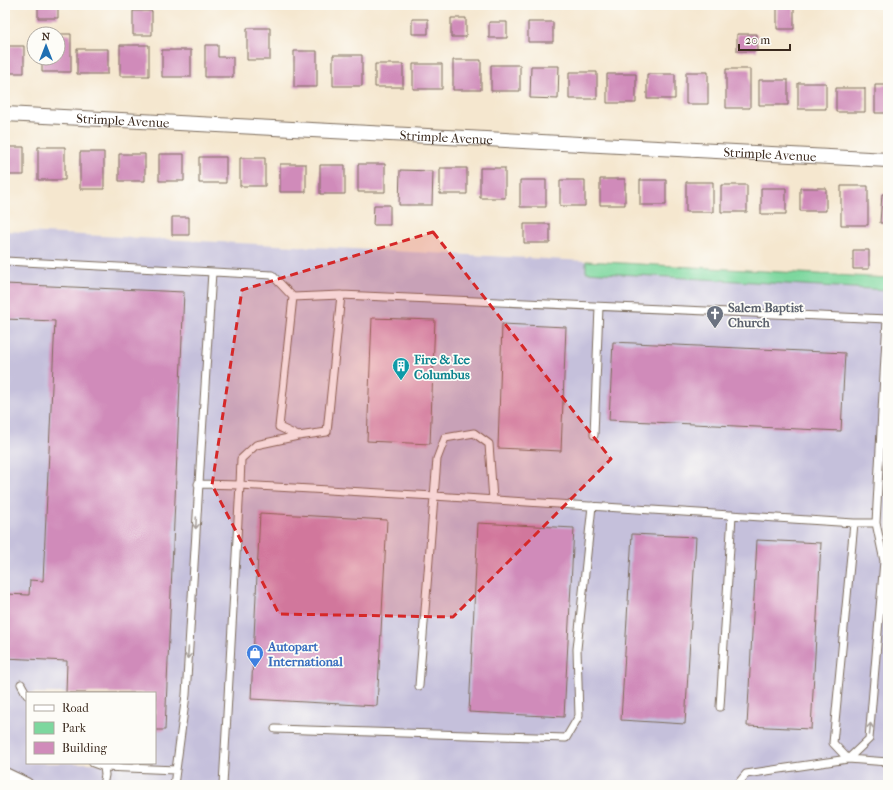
<svg xmlns="http://www.w3.org/2000/svg" width="893" height="790" viewBox="0 0 893 790" font-family="'IM FELL French Canon',serif">
<style>
.industrial{fill:#c5c0db;fill-rule:evenodd}
.green{fill:#7dd79e;stroke:#5c805e}
.building{fill:#d08bba}
.lines{fill:none;stroke-linecap:round;stroke-linejoin:round}
.service-casing{stroke:#7c6c5c;stroke-width:9}
.minor-casing{stroke:#7c6c5c;stroke-width:16}
.service{stroke:#fff;stroke-width:7}
.minor{stroke:#fff;stroke-width:14}
.oneway{stroke:#a79f9a}
.marked{fill:#d62828;fill-opacity:0.2;stroke:#d62828;stroke-width:3;stroke-dasharray:8 5;stroke-linejoin:round}
.labels{text-anchor:middle;stroke-width:3.5;stroke-linejoin:round;paint-order:stroke}
.street-label{font-size:13px;fill:#3b2a1e;stroke:#fdfcf7}
.worship-label{font-size:13px;font-weight:bold;fill:#5b616d;stroke:#fdfcf7;text-anchor:start}
.culture-label{font-size:13px;font-weight:bold;fill:#0d838f;stroke:#fdfcf7;text-anchor:start}
.shop-label{font-size:13px;font-weight:bold;fill:#366cbe;stroke:#fdfcf7;text-anchor:start}
</style>
<rect width="100%" height="100%" fill="#fdfcf7"/>
<filter id="ink" filterUnits="userSpaceOnUse"><feTurbulence type="fractalNoise" baseFrequency=".025" numOctaves="2"/><feDisplacementMap in="SourceGraphic" scale="8" xChannelSelector="R" yChannelSelector="G"/><feConvolveMatrix kernelMatrix="1 2 1 2 8 2 1 2 1" color-interpolation-filters="sRGB"/></filter>
<filter id="wash" filterUnits="userSpaceOnUse"><feTurbulence type="fractalNoise" baseFrequency=".012" numOctaves="4" result="noise"/><feDisplacementMap in="SourceGraphic" scale="16" xChannelSelector="R" yChannelSelector="G"/><feGaussianBlur stdDeviation="0.9" result="paint"/><feColorMatrix in="noise" values="0 0 0 0 0 0 0 0 0 0 0 0 0 0 0 0 0 1.4 0 .05"/><feComposite in="paint" operator="in"/></filter>
<g filter="url(#wash)">
<rect width="100%" height="100%" fill="#f5e7cf"/>
<path class="industrial" d="M5,231L586,261V272L888,290V785H5ZM27,693H155V763H27Z"/>
<path class="green" d="M586,261L888,278V290L586,272Z"/>
<g id="blocks">
<path class="building" d="M38,5H58V18H38Z
M777,5H794V29H777Z
M133,11H152V35H133Z
M451,18H466V37H451Z
M412,19H428V34H412Z
M489,22H507V38H489Z
M528,22H553V42H528Z
M247,28H270V60H247Z
M58,34H71V72H42V58H58Z
M737,34H757V51H737Z
M120,45H149V76H120Z
M205,45H218V57H233V77H205Z
M5,46H24V73H5Z
M77,49H108V74H77Z
M162,50H191V77H162Z
M294,51H317V87H294Z
M333,55H362V86H333Z
M453,60H481V90H453Z
M375,64H403V87H375Z
M413,64H442V89H413Z
M491,65H520V91H491Z
M531,66H559L558,99L530,98Z
M726,69H750V108H726Z
M569,72H597V99H569Z
M686,72H708V104H686Z
M607,74H636V103H607Z
M647,74H675V99H647Z
M759,80H788V105H759Z
M798,83H826V109H798Z
M875,85H888V113H875Z
M836,88H865V112H836Z
M5,147H24V175H5Z
M38,147H65V180H38Z
M80,152H104V189H80Z
M119,154H145V181H119Z
M159,154H184V181H159Z
M199,157H226V183H199Z
M240,158H265V186H240Z
M280,164H306V192H280Z
M358,164H385V192H358Z
M320,165H345V194H320Z
M440,168H467V194H440Z
M480,168H505V198H480Z
M400,170L433,171L432,205H399Z
M600,179H625V205H600Z
M520,180H546V207H520Z
M560,180H585V206H560Z
M640,180H666V205H640Z
M686,182H713V212H686Z
M721,185H747V212H721Z
M841,186H868V225H841Z
M761,188H786V214H761Z
M800,188H826V211H800Z
M882,194H888V223H880Z
M374,205H390V225H373Z
M172,217H189V235H172Z
M524,224H550V243H524Z
M853,250H869V269H853Z
M5,284L184,292L165,730H155V693H66L67,661L5,658V594L29,595L30,580L43,581L55,321L5,319Z
M372,318L435,320L430,444L367,441Z
M502,324L566,327L561,451L498,448Z
M613,342L845,353L841,431L609,420Z
M260,513L387,520L377,706L251,699Z
M478,523L574,528L564,717L469,712Z
M632,534L696,537L685,724L621,720Z
M757,540L821,543L811,729L747,726Z"/>
</g>
</g>
<g filter="url(#ink)">
<use href="#blocks" fill-opacity="0" stroke="#7c6c5c" stroke-width="1"/>
<g class="lines">
<defs>
<path id="service" d="M5,261L272,275L293,297
M341,295L887,319L876,523H854
M594,435L599,307
M298,436L327,432L341,295L293,297L279,427L298,436L256,445L241,459L240,485L434,496L854,523L833,743L848,759
M198,484L240,485L223,785
M21,684L27,695
M419,686L437,459L445,438L474,433L489,444L493,500
M720,707L732,515
M275,729L566,738L579,716L577,649L592,506
M848,759L869,739L884,561L876,523
M93,763L104,767L105,775L103,785
M104,767L176,770
M174,785L186,695L212,272
M737,785L746,774L848,759L888,762"/>
<g id="minor">
<path id="s1" d="M5,114L888,160"/>
<path d="M5,775L26,785"/>
</g>
</defs>
<use href="#service" class="service-casing"/>
<use href="#minor" class="minor-casing"/>
<use href="#service" class="service"/>
<use href="#minor" class="minor"/>
</g>
<defs><path id="oneway-shaft" d="M-6 0H5M1.5-3L5.5 0L1.5 3" fill="none" stroke-width="1.6" stroke-linecap="round" stroke-linejoin="round"/></defs>
<g class="oneway">
<use href="#oneway-shaft" transform="translate(196 523) rotate(93)"/>
<use href="#oneway-shaft" transform="translate(188 653) rotate(94)"/>
<use href="#oneway-shaft" transform="translate(870 729) rotate(-85)"/>
</g>
</g>
<path class="marked" d="M433,232L611,459L453,617L279,614L212,485L242,290Z"/>
<defs>
<symbol id="church-pin" viewBox="-11 -11 22 30"><path d="M0 17L-7.5 6A9.5 9.5 0 1 1 7.5 6Z" fill="#6b7280" stroke="#fdfcf7"/><path d="M-1.2-6h2.4v3.5h3.3v2.4h-3.3V6h-2.4V-.1h-3.3v-2.4h3.3Z" fill="#fff"/></symbol>
<symbol id="building-pin" viewBox="-11 -11 22 30"><path d="M0 17L-7.5 6A9.5 9.5 0 1 1 7.5 6Z" fill="#0f9aa8" stroke="#fdfcf7"/><path d="M-4-6H4V6H1V3H-1V6H-4ZM-2.5-4.3h1.7v1.8h-1.7ZM.8-4.3h1.7v1.8H.8ZM-2.5-1h1.7V.8h-1.7ZM.8-1h1.7V.8H.8Z" fill="#fff"/></symbol>
<symbol id="shop-pin" viewBox="-11 -11 22 30"><path d="M0 17L-7.5 6A9.5 9.5 0 1 1 7.5 6Z" fill="#3f7fe0" stroke="#fdfcf7"/><path d="M-5-2.5h2.3a2.7 3.5 0 0 1 5.4 0H5L5.5 6h-11ZM-1.5-2.5h3a1.5 2.3 0 0 0-3 0Z" fill="#fff"/></symbol>
</defs>
<g fill-rule="evenodd">
<use href="#church-pin" x="705" y="304" width="20" height="27"/>
<use href="#building-pin" x="391" y="356" width="20" height="27"/>
<use href="#shop-pin" x="245" y="643" width="20" height="27"/>
</g>
<g class="labels">
<g class="street-label">
<text dy="5" stroke="none"><textPath href="#s1" startOffset="118">Strimple Avenue</textPath></text>
<text dy="5" stroke="none"><textPath href="#s1" startOffset="442">Strimple Avenue</textPath></text>
<text dy="5" stroke="none"><textPath href="#s1" startOffset="766">Strimple Avenue</textPath></text>
</g>
<g class="worship-label">
<text x="728" y="312">Salem Baptist<tspan x="728" dy="15">Church</tspan></text>
</g>
<g class="culture-label">
<text x="414" y="364">Fire &amp; Ice<tspan x="414" dy="15">Columbus</tspan></text>
</g>
<g class="shop-label">
<text x="268" y="651">Autopart<tspan x="268" dy="15">International</tspan></text>
</g>
</g>
<rect width="893" height="790" fill="none" stroke="#fdfcf7" stroke-width="20"/>
<rect x="26" y="692" width="130" height="72" fill="#fdfcf7" stroke="#afa8a0"/>
<rect x="34" y="705" width="20" height="6" fill="#ffffff" stroke="#afa8a0"/>
<text x="62" y="712" font-size="12" fill="#3b2a1e">Road</text>
<rect x="34" y="722" width="20" height="12" fill="#7dd79e" stroke="#afa8a0"/>
<text x="62" y="732" font-size="12" fill="#3b2a1e">Park</text>
<rect x="34" y="742" width="20" height="12" fill="#d08bba" stroke="#afa8a0"/>
<text x="62" y="752" font-size="12" fill="#3b2a1e">Building</text>
<g transform="translate(46 46)"><circle r="19" fill="#fdfcf7" stroke="#afa8a0"/>
<path d="M0-3L7 15L0 10L-7 15Z" fill="#1f6fb2"/>
<text y="-6" font-size="11" font-weight="bold" text-anchor="middle" fill="#3b2a1e">N</text>
</g>
<path d="M739 44v6h51v-6" fill="none" stroke="#3b2a1e" stroke-width="2"/>
<text x="745" y="44" font-size="12" fill="#3b2a1e" stroke="#fdfcf7" stroke-width="3" paint-order="stroke">20 m</text>
</svg>
